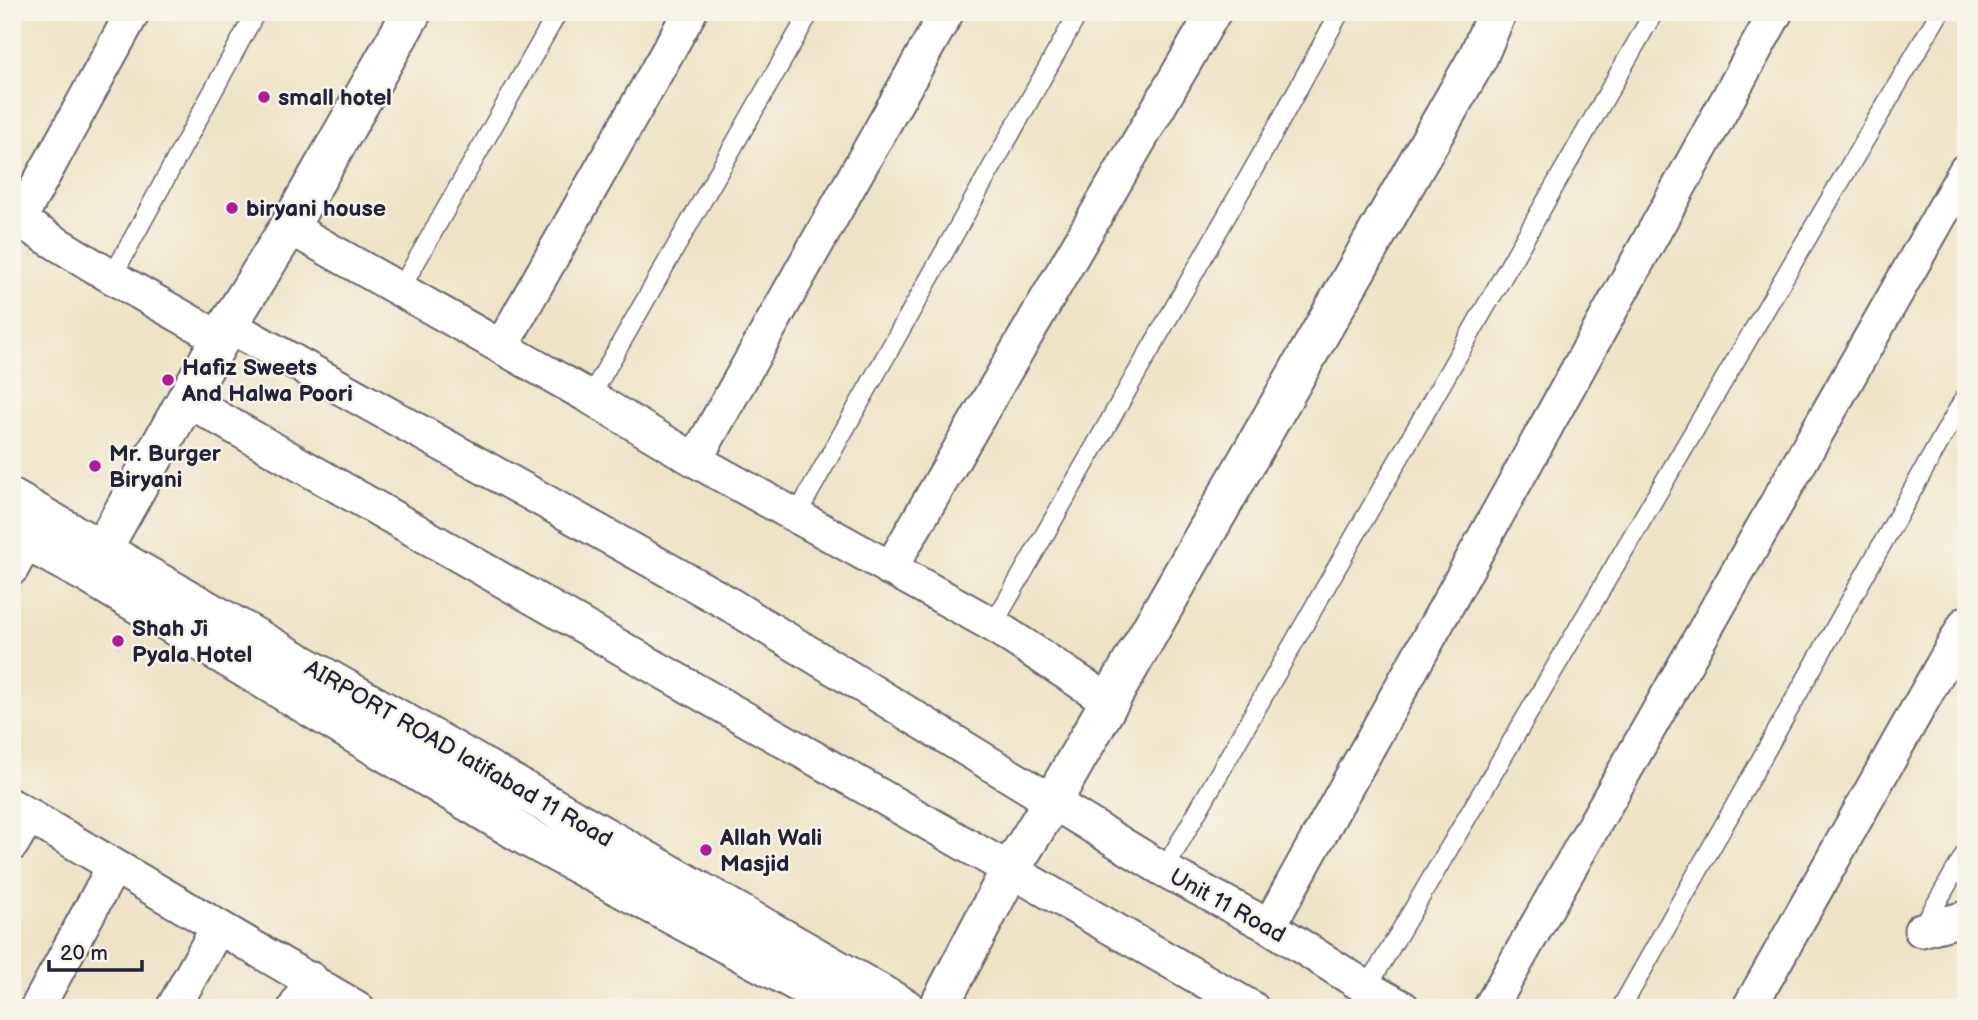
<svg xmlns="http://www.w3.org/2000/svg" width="1978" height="1020" viewBox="0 0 1978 1020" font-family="'Balsamiq Sans',sans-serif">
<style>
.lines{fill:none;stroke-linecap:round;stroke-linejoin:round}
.service-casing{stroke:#69666c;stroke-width:21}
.minor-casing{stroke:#69666c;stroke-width:37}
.tertiary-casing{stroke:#69666c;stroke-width:42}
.service{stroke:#fff;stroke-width:18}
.minor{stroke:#fff;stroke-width:33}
.tertiary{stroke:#fff;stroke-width:38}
.poi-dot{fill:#b5179e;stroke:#f7f3e8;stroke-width:2.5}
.labels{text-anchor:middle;stroke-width:5;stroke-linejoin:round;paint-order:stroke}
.poi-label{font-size:23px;font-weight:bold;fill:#22223b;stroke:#f7f3e8;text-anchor:start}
.street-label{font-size:23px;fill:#22223b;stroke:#f7f3e8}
</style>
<rect width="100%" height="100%" fill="#f7f3e8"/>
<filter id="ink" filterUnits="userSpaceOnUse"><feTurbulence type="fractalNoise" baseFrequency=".0143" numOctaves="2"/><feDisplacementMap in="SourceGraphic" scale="14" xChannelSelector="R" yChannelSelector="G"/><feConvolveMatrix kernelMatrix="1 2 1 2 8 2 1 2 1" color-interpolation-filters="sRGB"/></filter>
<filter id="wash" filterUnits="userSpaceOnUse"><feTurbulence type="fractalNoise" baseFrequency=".00686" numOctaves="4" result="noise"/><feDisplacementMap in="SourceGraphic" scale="28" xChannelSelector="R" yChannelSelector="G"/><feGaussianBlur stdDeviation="1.57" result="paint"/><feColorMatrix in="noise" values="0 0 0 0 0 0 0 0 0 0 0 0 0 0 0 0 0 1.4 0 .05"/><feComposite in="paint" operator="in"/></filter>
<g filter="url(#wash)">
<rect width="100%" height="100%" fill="#eee3c6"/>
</g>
<g filter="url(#ink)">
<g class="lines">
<defs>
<path id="service" d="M112,277L256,12
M401,288L558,12
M590,397L810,12
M796,516L1079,12
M993,625L1267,145L1340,12
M1164,870L1654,12
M1921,930L1966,852
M1367,988L1940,12
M1621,1008L1966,395"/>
<path id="minor" d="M12,216L112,277L221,339
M19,220L133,12
M289,227L590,397L695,460L993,625L1109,701
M228,325L724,601L1164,870L1269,926L1367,988L1403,1008
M501,347L690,12
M187,400L1252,1008
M695,460L947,12
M12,568L27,541
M890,569L1214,12
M12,806L357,1008
M12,844L29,815
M1269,926L1776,12
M1921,930L1966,918
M37,1008L114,866
M173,1008L218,927
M295,1008L311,979
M1490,1008L1966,170
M1749,1008L1966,623"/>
<path id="tertiary" d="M12,499L905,1008
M12,533L88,574L529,838L846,1008
M90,571L228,325L289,227L412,12
M938,1008L1010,870L1052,802L1478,57L1497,12"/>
</defs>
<use href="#service" class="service-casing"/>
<use href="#minor" class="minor-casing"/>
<use href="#tertiary" class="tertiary-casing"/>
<use href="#service" class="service"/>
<use href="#minor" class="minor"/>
<use href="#tertiary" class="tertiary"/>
</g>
</g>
<g class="poi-dot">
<circle cx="264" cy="97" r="7"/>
<circle cx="232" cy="208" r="7"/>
<circle cx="168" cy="380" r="7"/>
<circle cx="95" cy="466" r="7"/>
<circle cx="118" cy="641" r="7"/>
<circle cx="706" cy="850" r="7"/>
</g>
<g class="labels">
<g class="poi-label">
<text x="278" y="105">small hotel</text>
<text x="246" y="216">biryani house</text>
<text x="182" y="375">Hafiz Sweets<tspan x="182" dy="26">And Halwa Poori</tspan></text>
<text x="109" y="461">Mr. Burger<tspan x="109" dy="26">Biryani</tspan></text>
<text x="132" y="636">Shah Ji<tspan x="132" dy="26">Pyala Hotel</tspan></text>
<text x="720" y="845">Allah Wali<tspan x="720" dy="26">Masjid</tspan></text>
</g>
<g class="street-label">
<text transform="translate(459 753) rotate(30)" y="8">AIRPORT ROAD latifabad 11 Road</text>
<text transform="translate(1228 905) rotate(29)" y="8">Unit 11 Road</text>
</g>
</g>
<rect width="1978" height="1020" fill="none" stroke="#f7f3e8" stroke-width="42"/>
<path d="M49 960v10h93v-10" fill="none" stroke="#22223b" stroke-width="3.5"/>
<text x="60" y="960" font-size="21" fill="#22223b" stroke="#f7f3e8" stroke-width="5" paint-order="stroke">20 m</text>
</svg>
